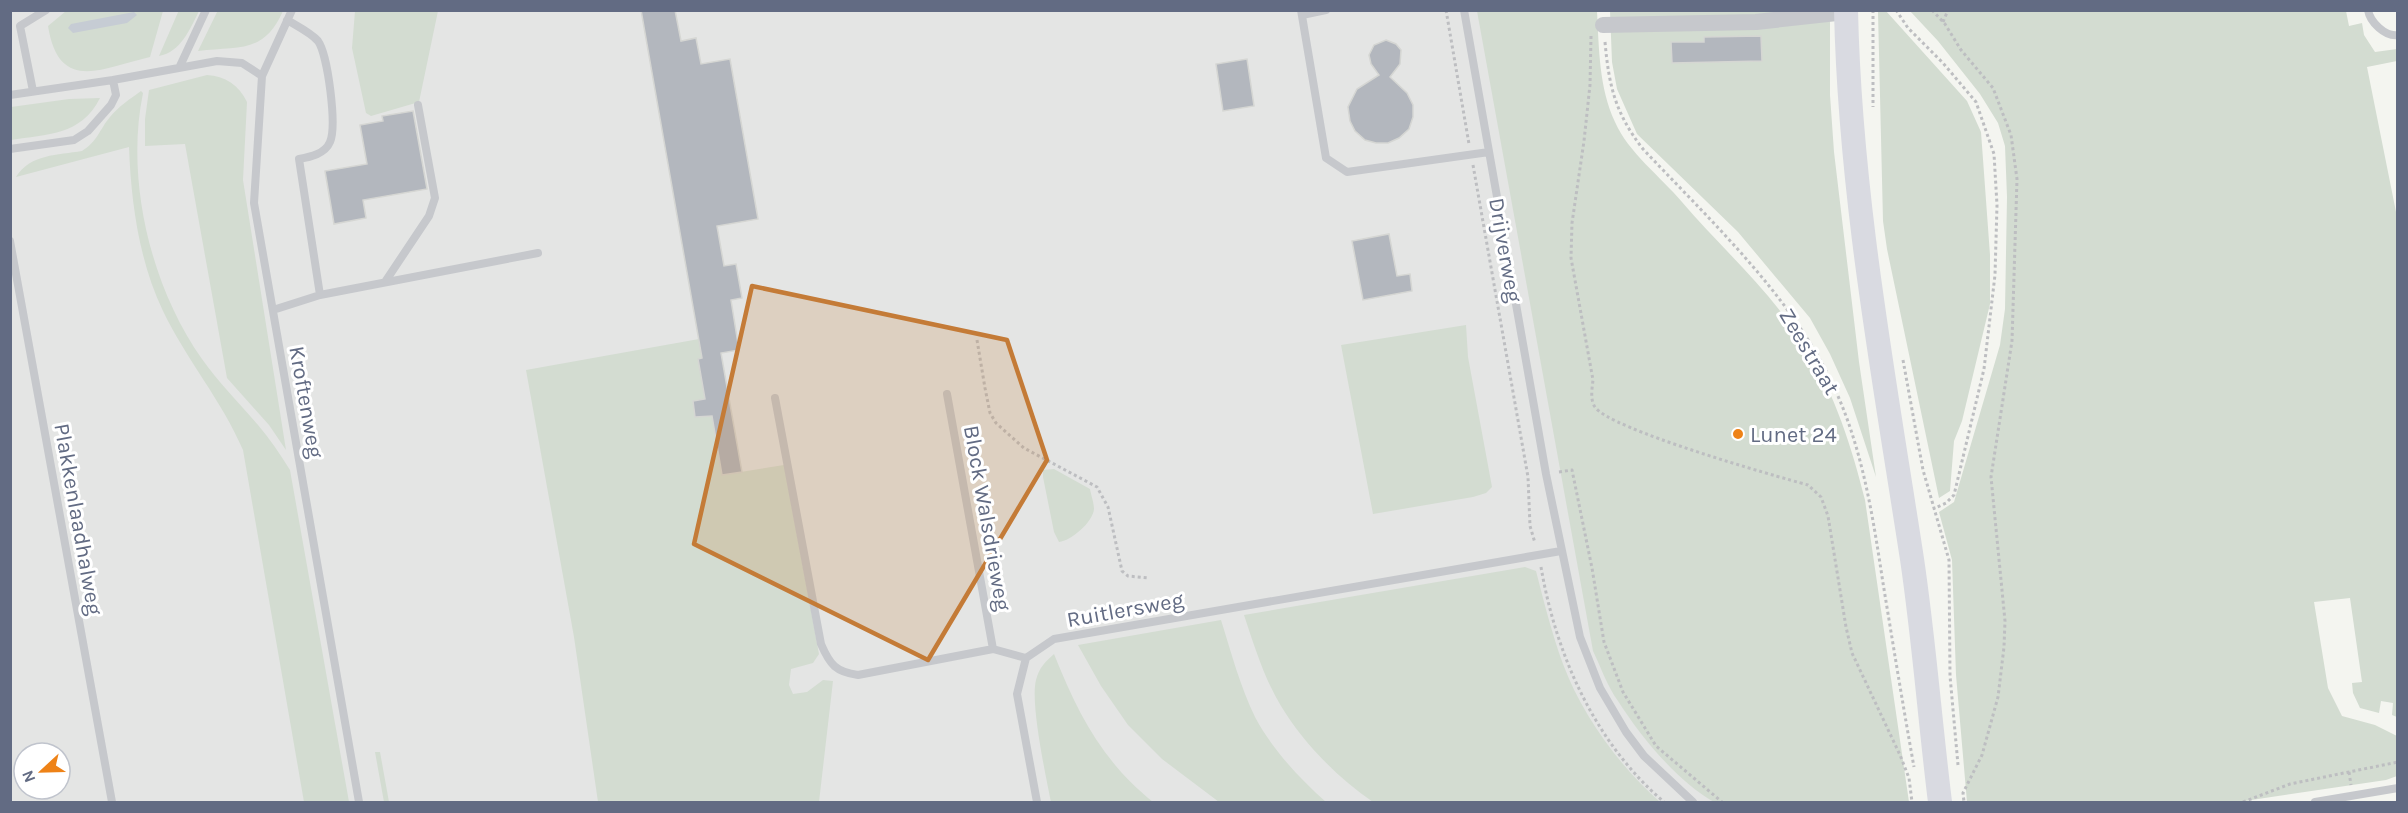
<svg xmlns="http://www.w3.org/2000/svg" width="2408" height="813" viewBox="0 0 2408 813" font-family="Karla,sans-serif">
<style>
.built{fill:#e4e5e4;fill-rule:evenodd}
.green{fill:#d3dcd1}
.water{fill:#c6ccd4}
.building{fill:#b3b7be;stroke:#d5d6d3;stroke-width:1.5}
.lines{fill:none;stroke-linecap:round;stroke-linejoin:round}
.path{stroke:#bdbec1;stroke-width:3;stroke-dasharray:3 3;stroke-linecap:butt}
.lane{stroke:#c6c8cc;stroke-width:8}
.street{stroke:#c6c8cc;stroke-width:16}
.secondary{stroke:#d9dae1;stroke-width:24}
.marked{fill:#c47b37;fill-opacity:0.2;stroke:#c47b37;stroke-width:4.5;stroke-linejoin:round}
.poi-dot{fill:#ee8217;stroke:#fff;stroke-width:2}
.labels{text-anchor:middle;stroke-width:6;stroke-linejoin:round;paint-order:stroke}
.street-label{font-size:22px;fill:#626b83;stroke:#fff}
.poi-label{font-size:22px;fill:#626b83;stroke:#fff;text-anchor:start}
</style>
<rect width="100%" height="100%" fill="#f4f5f0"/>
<path class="built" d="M10,11H1491L1736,802H11ZM24,753H60V789H24Z"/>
<path class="green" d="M179,10L199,11C190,29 181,52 159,56Z
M218,10H283V11C264,54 239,46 198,51Z
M66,11H163L150,57C102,68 59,94 48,26Z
M355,11H438L419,102L371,116L366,113L352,48Z
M1477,11H1597C1599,48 1599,88 1615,122C1628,152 1661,177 1682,202C1723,250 1773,293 1806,348C1835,394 1852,448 1865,500L1909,802H1714C1677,781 1641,737 1618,701C1607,686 1601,667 1593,651Z
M1610,11H1830V95L1834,152L1859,362L1876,477L1850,398L1830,354L1810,318L1738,232L1637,134L1617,89L1612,62Z
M1881,11H1886L1967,101L1981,132L1990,255V304L1962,421L1954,441L1950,491L1939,498L1887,249L1883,221L1878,12Z
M1910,11H2346L2349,26L2362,23L2364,35L2375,52L2397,49V61L2367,67L2398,222L2397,717L2392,715L2393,703L2381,701L2379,713L2360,708L2353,693L2352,683L2362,682L2350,598L2314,602L2328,688L2342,716L2375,725L2397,736V776L2386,780L2238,802H1967L1956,675L1952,560L1939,512L1954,502L2000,345L2005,309L2007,197L2005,146L1998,123L1980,94L1938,41Z
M207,75C225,76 239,85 247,102L243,180L286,450L269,425L227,378L185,144L145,146V119L149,90Z
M141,91L143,93C125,180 151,287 202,359C219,383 239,403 258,425C270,439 280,454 290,470L349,802H304L243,450C222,401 186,359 163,311C139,261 131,202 129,147L16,177C30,154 58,155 82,151C98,141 99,130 110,117C119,106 130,99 141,91Z
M100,98C81,136 47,134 11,140V107L69,99Z
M1466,325L1468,357L1492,487L1486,493L1473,497L1373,514L1341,345Z
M699,339L722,475L784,465L819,654L813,663L791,669L789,685L793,694L807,692L823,680L833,681L819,802H598L574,637L526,370Z
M1054,469L1090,489C1091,495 1094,503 1094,509C1093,522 1071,541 1059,542L1054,532L1043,477V470Z
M1525,567L1536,571C1544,602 1552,634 1563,664C1582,715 1619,766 1660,802H1373C1337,777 1304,744 1281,706C1264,678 1254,645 1244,615Z
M1221,620C1231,652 1240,686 1255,717C1272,749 1299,778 1326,802H1219L1162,759L1128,725L1101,686L1078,645Z
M1054,654C1078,714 1102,761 1153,802H1051C1046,777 1030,703 1036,680C1039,668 1045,662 1054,654Z
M375,752H380L389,802H384Z"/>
<path class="water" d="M134,12L137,15L127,23L73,33L68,28L71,24Z"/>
<path class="building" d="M641,10H675L681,41L696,38L701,64L730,59L758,219L717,226L724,266L736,264L742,298L731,300L739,350L721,353L742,472L722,475L712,416L695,417L693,401L705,399L698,359L702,358Z
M1761,36L1762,61L1672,63L1671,42H1704V37Z
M1386,40L1396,44L1401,50L1400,64L1390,77L1407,93L1413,105V117L1409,129L1399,138L1388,143H1376L1365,140L1355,131L1350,121L1348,107L1357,89L1379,75L1371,64L1369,55L1374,45Z
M1247,59L1254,106L1223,111L1216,64Z
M413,111L427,189L363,200L366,218L334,224L325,171L367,164L360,125L383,121L382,116Z
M1389,234L1397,276L1410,274L1412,291L1363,300L1352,241Z"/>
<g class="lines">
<path class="path" d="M1446,10L1469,144
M1873,10V107
M1896,10L1908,28L1943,63L1976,102L1994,154L1997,205L1995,275L1984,369L1954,495L1946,503L1933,509
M1932,10L1945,24L1961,50L1993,88L2011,135L2017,179L2012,341L1991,477L2005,621L2004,647L1998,697L1982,755L1963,793L1964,802
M1943,22L1948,10
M1591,36L1590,85L1584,141L1572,223L1571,258L1593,380C1592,389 1590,400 1595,407C1609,429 1775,476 1808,485L1821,497L1828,516L1846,627L1852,653L1900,755L1909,778L1912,802
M1605,42C1609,86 1615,113 1643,149C1706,216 1785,290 1827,373C1861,438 1872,511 1883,583C1893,644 1903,706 1914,767
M1473,165L1528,477L1530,526L1535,543
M977,340L985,388L990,413L996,423L1024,448L1097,487L1108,507L1122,571L1128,576L1149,578
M1903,360L1923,470L1949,560L1950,676L1958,765
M1559,472L1572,470L1592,568L1604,642L1623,692L1656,746L1722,802
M1541,567C1556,655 1595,743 1664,802
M2349,772L2351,785
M2243,802L2290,784L2398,762"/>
<path class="lane" d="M292,10L262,76L254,203L359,802
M1301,10L1326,158L1347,172L1489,152
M1464,10L1546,474L1580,637L1600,688L1626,732L1644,756L1693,802
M2368,10C2370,22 2385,37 2398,35
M1302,15L1326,10
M287,20C297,26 311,33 318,41C328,55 337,126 330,142C325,154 310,157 299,159L320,295
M180,66L206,10
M33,91L20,26L46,10
M10,95L113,80L217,61L242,63L262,76
M10,149L74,140L88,131L111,105L116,95L113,80
M10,241L112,802
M385,282L429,216L435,198L418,105
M273,310L320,295L538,253
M947,394L993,649
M775,398L821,644C830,665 836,672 858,675L993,649L1026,658L1054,639L1561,551
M1026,658L1017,694L1037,802
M2315,802L2398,788"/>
<path class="street" d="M1603,25L1756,22L1846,12"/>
<path class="secondary" d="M1846,10C1850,195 1884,377 1912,559C1924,640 1930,722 1940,802"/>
</g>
<path class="marked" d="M752,286L1007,340L1047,460L928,660L694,544Z"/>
<circle class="poi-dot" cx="1738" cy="434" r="6"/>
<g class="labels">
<g class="street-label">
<text transform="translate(1506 250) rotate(80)" y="8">Drijverweg</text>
<text transform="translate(1810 351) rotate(59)" y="8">Zeestraat</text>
<text transform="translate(307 402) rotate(80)" y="8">Kroftenweg</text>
<text transform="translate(988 518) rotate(80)" y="8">Block Walsdrieweg</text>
<text transform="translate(79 519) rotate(80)" y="8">Plakkenlaadhalweg</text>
<text transform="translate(1125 609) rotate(-10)" y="8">Ruitlersweg</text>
</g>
<g class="poi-label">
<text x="1750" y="442">Lunet 24</text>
</g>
</g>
<rect width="2408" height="813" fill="none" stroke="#626b83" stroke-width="24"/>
<g transform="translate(42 771) rotate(248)"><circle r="28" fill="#ffffff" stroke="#c0c4cd" stroke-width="1.5"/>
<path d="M0-4.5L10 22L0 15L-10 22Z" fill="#ee8217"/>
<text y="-9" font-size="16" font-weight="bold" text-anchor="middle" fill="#626b83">N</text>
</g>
</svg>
